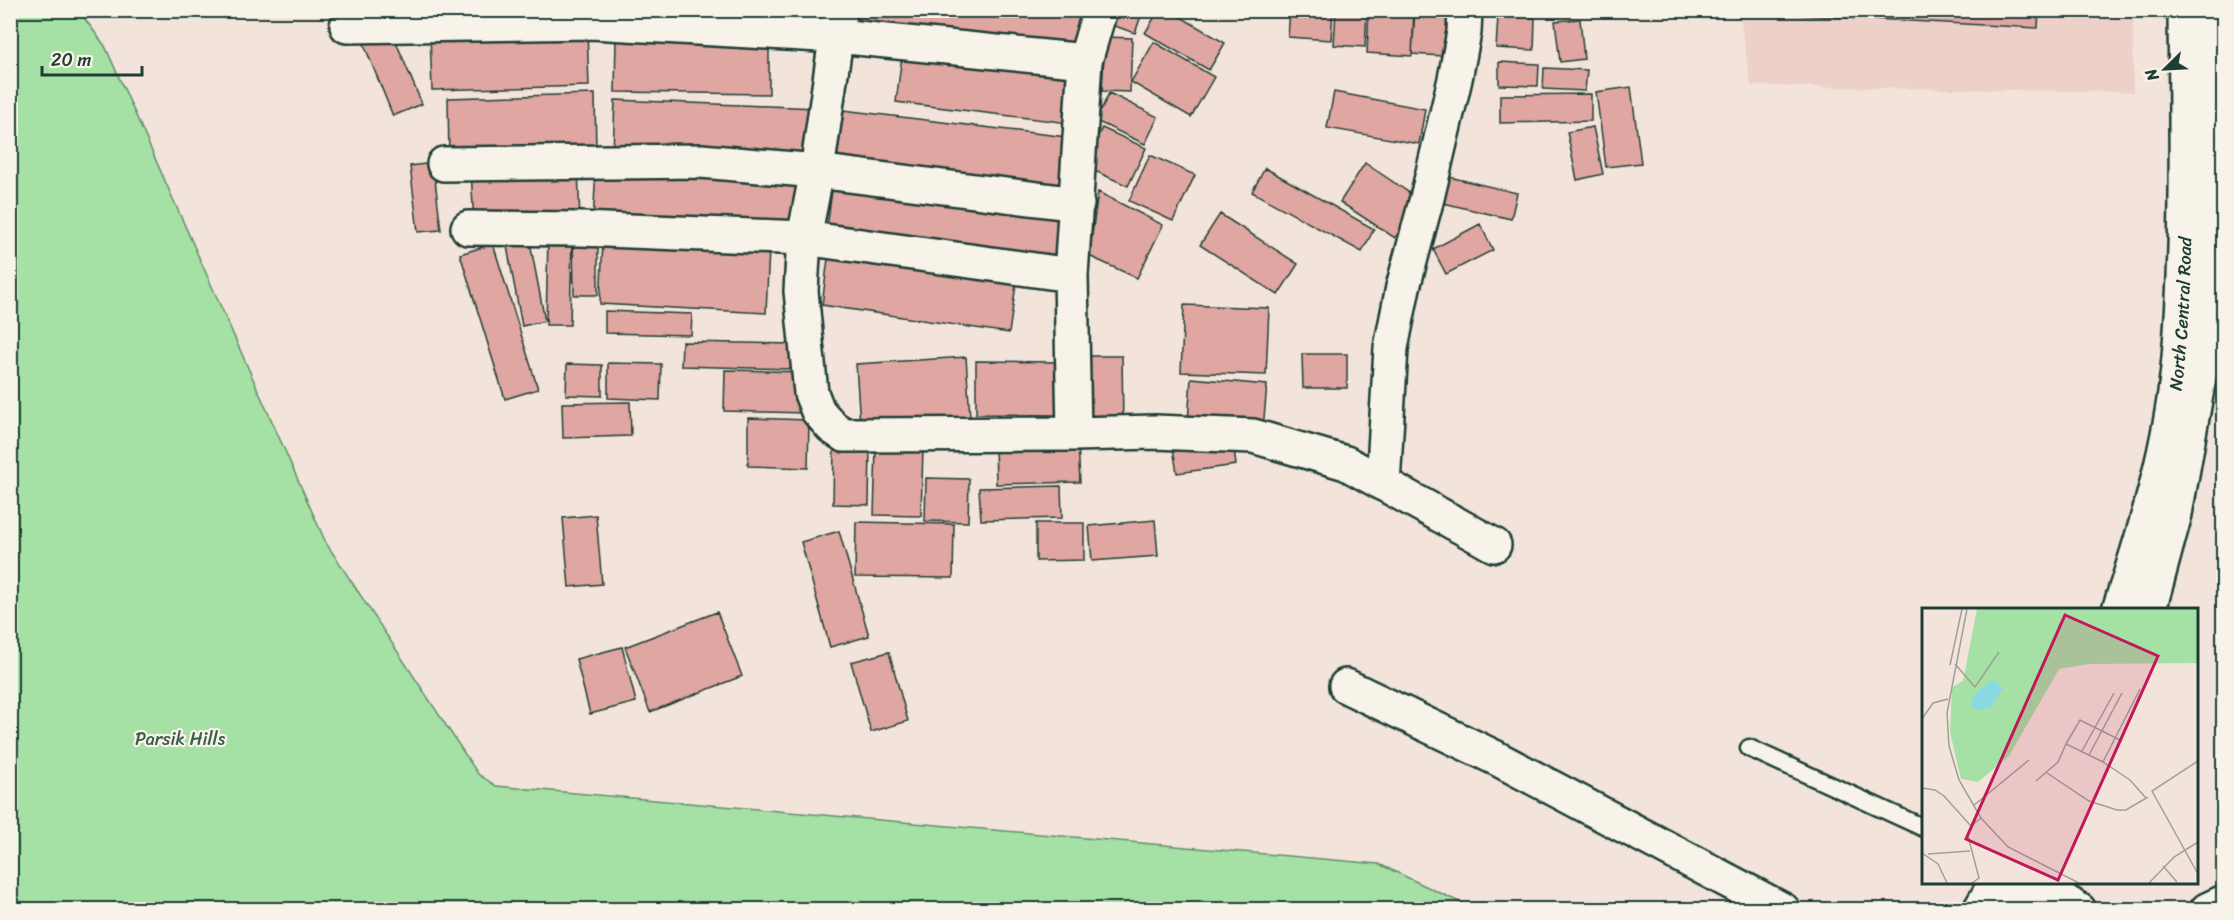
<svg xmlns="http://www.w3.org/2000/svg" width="2234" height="920" viewBox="0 0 2234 920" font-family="Sriracha,sans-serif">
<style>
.built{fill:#edd1c9}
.green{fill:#a5e0a5;stroke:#628e6c;stroke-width:1.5}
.building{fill:#e0a6a1;stroke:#1f3d34;stroke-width:1.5}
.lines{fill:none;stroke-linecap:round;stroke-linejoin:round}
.lane-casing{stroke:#1f3d34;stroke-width:21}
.street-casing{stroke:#1f3d34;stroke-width:38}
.secondary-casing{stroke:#1f3d34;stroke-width:38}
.lane{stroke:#f7f3e8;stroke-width:16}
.street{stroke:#f7f3e8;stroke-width:33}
.secondary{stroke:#f7f3e8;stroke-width:33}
.labels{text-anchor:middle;stroke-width:4.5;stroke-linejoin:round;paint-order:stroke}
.street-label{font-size:18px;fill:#1f3d34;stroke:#f7f3e8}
.park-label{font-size:18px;fill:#3a5e4b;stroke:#f7f3e8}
.inset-road{fill:none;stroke:#9ea198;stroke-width:1.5}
.view{fill:#c2185b;fill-opacity:0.15;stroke:#c2185b;stroke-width:3}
.inset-edge{fill:none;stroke:#1f3d34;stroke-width:3}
</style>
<rect width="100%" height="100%" fill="#f2e4da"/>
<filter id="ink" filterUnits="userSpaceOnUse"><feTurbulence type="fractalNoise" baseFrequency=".0167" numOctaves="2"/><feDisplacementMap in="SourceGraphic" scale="12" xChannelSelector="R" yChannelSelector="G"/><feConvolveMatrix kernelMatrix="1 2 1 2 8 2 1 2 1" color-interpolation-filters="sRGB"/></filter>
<g filter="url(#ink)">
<path class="built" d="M1739,11H2133V92L1751,86Z"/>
<path class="green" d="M10,11H79L105,46L326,543L478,774L496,786L1379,864L1474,909H11Z"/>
<path class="building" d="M600,10H833V26Z
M859,10H1081L1077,54L857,31Z
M1111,10H1143L1135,33L1106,23Z
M1159,10H1169L1225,43L1209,70L1145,33Z
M1290,10H1333L1331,40L1288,37Z
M1336,10H1367L1365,47L1334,45Z
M1369,10H1414L1412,56L1367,53Z
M1415,10H1461L1458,57L1412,54Z
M1742,10H2039L2038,28L1742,12Z
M1498,16L1535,18L1534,50L1496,48Z
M1580,19L1584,59L1560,62L1555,21Z
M391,30L422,104L393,116L363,42Z
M587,30L589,86L432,90L430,34Z
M616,36L769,37V94L615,92Z
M1105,37L1132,38L1130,92L1102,91Z
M1154,42L1214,77L1191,117L1131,82Z
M903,48L1084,71L1077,124L896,102Z
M1499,62L1539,64L1538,86L1499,85Z
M1544,68L1587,70L1585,91L1543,89Z
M1631,87L1641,163L1606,167L1596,92Z
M1334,92L1425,109L1419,144L1327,128Z
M1109,93L1158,117L1145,144L1096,121Z
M595,94L596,155L449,159L448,98Z
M1591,94V121L1500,123V95Z
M615,100L818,108L816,160L613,151Z
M843,110L1075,138L1069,195L836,167Z
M1593,127L1603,174L1577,180L1567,132Z
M1102,128L1146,148L1128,186L1084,166Z
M1150,155L1195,175L1173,221L1129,201Z
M433,163L441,230L418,232L410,166Z
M1365,163L1420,200L1395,238L1340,202Z
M578,168L580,221L474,224L471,171Z
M596,168L799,178L796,233L593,223Z
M1265,168L1374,229L1362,252L1252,192Z
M834,176L1070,211L1062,269L826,235Z
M1449,177L1517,193L1511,219L1443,203Z
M1098,192L1163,225L1137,278L1089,256Z
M1220,214L1298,264L1278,295L1200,245Z
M1480,224L1493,250L1446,274L1433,249Z
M529,237L545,321L522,326L506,241Z
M548,237L572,238L570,325H546Z
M573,238H598V295H574Z
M603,240L769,249L766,313L600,304Z
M830,243L1018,271L1009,333L822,305Z
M493,244L538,389L505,399L460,254Z
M1184,305L1269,308L1266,375L1181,372Z
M605,311L692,314L691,335L605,333Z
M682,342L793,344L792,369L681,366Z
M1302,354H1347V388H1303Z
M1078,356H1122L1123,427L1079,428Z
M966,357L970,417L860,425L856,364Z
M976,361L1062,362L1063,415L976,414Z
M608,363L661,364L660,400L608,398Z
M567,364L602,365V396L566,395Z
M725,370L807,372L806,413L724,411Z
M1191,378L1267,385L1263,429L1188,422Z
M630,402L631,436L563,438L562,403Z
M748,418L809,420L808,468L748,466Z
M1233,441L1236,465L1177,473L1173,448Z
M1078,442L1080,482L996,484L995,444Z
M834,445L870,446L869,505L833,504Z
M876,447L923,448L921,516L874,515Z
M926,478L969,479L968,522L925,521Z
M1061,486L1062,518L981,520L979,488Z
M596,515L602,584L569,587L563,518Z
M1155,520L1158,556L1092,561L1089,526Z
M856,522L954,524L953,578L855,577Z
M1036,523H1084V560L1036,561Z
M839,531L869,636L830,647L801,542Z
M717,612L742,676L650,712L625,647Z
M622,647L636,702L590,714L576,659Z
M889,652L908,721L871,732L851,662Z"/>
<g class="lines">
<defs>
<path id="lane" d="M1749,748L1924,828"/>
<path id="street" d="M840,10L817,171L804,238L801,291L811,393L818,411L832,427L844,435L1074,434L1071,275L1085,61L1100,10
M347,26L591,22L837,36L1085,61
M444,164L701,161L817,171L1077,204
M468,228L581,229L804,238L1071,275
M1074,434L1155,432L1253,436L1346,463L1494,545
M1383,484L1391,348L1403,287L1427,198L1455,79L1464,32L1465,10
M1346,686L1496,758L1783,910
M2033,882L2079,910
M2207,910L2224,902"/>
<g id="secondary">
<path id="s1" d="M2119,610C2146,528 2172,443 2179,357C2189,242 2186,126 2185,10"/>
<path d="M2149,610L2175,514L2203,355L2210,217V10"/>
<path d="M1980,910L1996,882"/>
<path d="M2009,910L2026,882"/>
</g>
</defs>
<use href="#lane" class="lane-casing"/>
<use href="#street" class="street-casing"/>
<use href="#secondary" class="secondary-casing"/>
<use href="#lane" class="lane"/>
<use href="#street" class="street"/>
<use href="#secondary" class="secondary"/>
</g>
</g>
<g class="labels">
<g class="street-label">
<text dy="6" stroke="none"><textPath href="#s1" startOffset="304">North Central Road</textPath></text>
</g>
<g class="park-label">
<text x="180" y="745">Parsik Hills</text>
</g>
</g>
<g transform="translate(1922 608)">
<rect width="276" height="276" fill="#f2e4da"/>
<path d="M55,1H276V55L167,56L137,61L87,148L56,174L39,171L28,124L30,79L41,73Z" fill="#a5e0a5"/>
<path d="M74,73L81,80L69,99L58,102L49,99L52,87L67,74Z" fill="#88d9e2"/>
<path class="inset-road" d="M45,1L25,105L27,138L37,172L59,210L86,239L157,275M33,56L53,79L77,44M28,57L40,1M0,111L11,95L26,91M200,133L158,112L144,136L181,154L208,172L224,190M160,143L192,85M167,147L200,85M276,153L230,183L276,266M181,154L218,81M125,165L167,193L195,202H204L226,189M114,173L136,154L144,136M0,180L13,182L22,188L49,218M51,198L107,152M0,245L16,256L25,275M6,246L48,243M241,258L255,274M50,275L57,270L46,228L49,218L59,210M227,275L252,249L276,234"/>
<path class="view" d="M143,7L236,48L136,272L44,231Z"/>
<rect width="276" height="276" class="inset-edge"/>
</g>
<rect width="2234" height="920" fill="none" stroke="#f7f3e8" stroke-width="36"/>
<rect x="18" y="18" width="2198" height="884" fill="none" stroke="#1f3d34" stroke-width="2" filter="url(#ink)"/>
<g transform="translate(2165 69) rotate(246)" stroke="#f7f3e8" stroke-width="4.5" paint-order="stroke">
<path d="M0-4.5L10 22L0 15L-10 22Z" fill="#1f3d34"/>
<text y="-9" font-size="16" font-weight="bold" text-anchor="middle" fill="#1f3d34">N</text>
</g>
<path d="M42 66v9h100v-9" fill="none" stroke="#1f3d34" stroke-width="3"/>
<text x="51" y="66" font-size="18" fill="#1f3d34" stroke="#f7f3e8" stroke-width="4.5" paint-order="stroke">20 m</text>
</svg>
